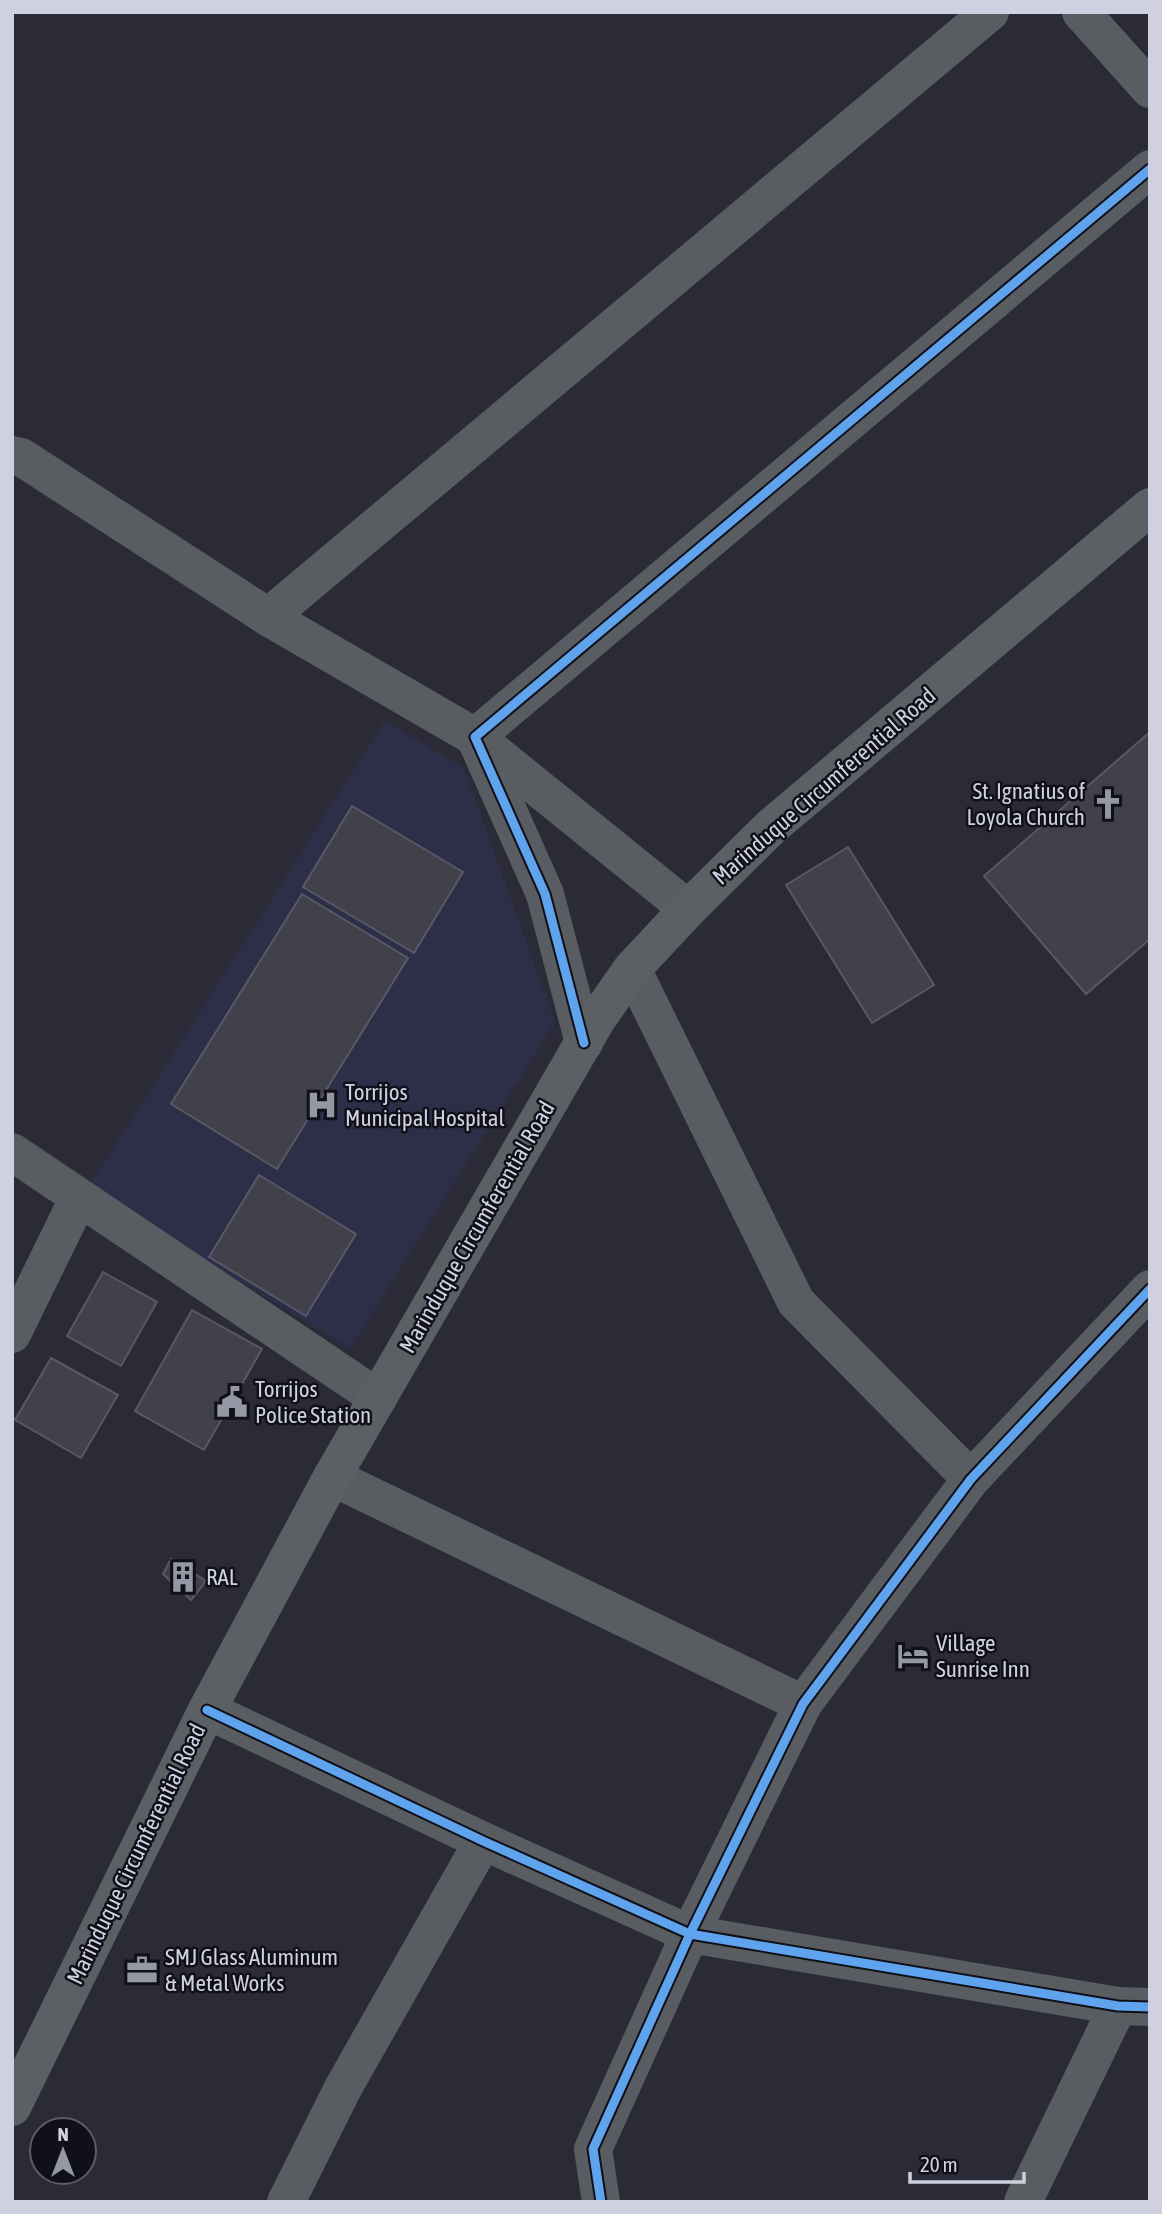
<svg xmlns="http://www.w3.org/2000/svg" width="1162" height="2214" viewBox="0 0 1162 2214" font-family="'Asap Condensed',sans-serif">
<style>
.built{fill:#2e2e49}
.building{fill:#41414c;stroke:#595965;stroke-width:2}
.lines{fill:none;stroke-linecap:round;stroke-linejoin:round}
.minor{stroke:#595d61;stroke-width:38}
.major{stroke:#5a6063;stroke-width:38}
.cycleway-casing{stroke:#10101a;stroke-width:13}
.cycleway{stroke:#60a3ed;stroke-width:9}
.labels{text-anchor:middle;stroke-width:5;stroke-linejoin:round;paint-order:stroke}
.street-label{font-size:23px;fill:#d0d1e0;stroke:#10101a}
.poi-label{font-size:23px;fill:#d0d1e0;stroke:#10101a;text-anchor:start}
</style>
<rect width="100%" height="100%" fill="#2b2b38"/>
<path class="built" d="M385,721L464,768L555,1022L350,1349L88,1188Z"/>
<path class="building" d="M1150,732V939L1086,994L984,876Z
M352,806L463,872L414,953L303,887Z
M848,847L934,985L872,1023L786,885Z
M302,894L408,958L277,1169L171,1104Z
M259,1175L356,1234L306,1316L209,1257Z
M103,1272L157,1302L121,1366L67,1336Z
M192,1310L262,1349L204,1450L135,1411Z
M51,1358L118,1395L81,1458L15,1420Z
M171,1559L206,1581L191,1600L163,1574Z"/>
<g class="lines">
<path class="minor" d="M1081,12L1150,89
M12,455L21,457L268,617L475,737L688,909
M268,617L990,12
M632,969L796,1302L971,1479
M584,1043L545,894L475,737L1150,169
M12,1152L378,1398
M12,1334L79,1197
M332,1477L803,1704
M207,1710L483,1841L690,1934L1118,2006L1150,2007
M286,2202L343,2088L483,1841
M601,2202L593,2149L690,1934L803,1704L971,1479L1150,1289
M1023,2202L1118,2006"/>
<path class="major" d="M12,2107L207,1710L332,1477L597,1019L632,969L688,909L771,827L1150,507"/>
<defs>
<path id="cycleway" d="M584,1043L545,894L475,737L1150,169
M207,1710L483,1841L690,1934L1118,2006L1150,2007
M601,2202L593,2149L690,1934L803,1704L971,1479L1150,1289"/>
</defs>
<use href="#cycleway" class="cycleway-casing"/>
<use href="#cycleway" class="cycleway"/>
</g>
<defs>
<symbol id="church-bare" viewBox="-9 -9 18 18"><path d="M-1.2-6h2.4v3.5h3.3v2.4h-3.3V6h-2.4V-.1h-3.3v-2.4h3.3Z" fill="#9697a5" stroke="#10101a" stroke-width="2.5" paint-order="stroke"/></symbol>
<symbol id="hospital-bare" viewBox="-9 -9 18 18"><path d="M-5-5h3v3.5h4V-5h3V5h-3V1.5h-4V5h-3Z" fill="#9697a5" stroke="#10101a" stroke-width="2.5" paint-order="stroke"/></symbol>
<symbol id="civic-bare" viewBox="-9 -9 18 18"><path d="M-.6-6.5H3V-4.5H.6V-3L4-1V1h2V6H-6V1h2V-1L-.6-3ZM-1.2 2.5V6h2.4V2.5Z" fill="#9697a5" stroke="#10101a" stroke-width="2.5" paint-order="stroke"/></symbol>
<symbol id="building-bare" viewBox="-9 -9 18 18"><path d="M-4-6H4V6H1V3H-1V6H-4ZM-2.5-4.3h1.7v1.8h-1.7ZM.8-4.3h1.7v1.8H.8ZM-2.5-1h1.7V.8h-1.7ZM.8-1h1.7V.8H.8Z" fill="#9697a5" stroke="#10101a" stroke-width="2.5" paint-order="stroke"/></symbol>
<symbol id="hotel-bare" viewBox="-9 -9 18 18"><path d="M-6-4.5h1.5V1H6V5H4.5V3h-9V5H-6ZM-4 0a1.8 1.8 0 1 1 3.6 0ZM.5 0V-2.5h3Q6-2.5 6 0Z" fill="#9697a5" stroke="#10101a" stroke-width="2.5" paint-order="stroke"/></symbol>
<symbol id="office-bare" viewBox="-9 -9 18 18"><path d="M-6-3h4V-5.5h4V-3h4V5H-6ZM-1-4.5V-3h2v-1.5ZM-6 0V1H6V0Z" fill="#9697a5" stroke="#10101a" stroke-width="2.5" paint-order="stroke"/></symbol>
</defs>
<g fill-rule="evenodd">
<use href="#church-bare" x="1086" y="782" width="44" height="44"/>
<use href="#hospital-bare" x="300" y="1083" width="44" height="44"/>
<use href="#civic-bare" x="210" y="1380" width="44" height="44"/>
<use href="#building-bare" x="161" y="1555" width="44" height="44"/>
<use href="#hotel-bare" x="891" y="1634" width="44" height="44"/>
<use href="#office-bare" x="120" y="1948" width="44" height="44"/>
</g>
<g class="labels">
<g class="street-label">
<text transform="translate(824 786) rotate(-41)" y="8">Marinduque Circumferential Road</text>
<text transform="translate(477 1227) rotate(-60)" y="8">Marinduque Circumferential Road</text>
<text transform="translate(136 1854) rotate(-64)" y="8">Marinduque Circumferential Road</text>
</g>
<g class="poi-label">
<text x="1085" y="799" text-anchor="end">St. Ignatius of<tspan x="1085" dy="26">Loyola Church</tspan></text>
<text x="345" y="1100">Torrijos<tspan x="345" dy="26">Municipal Hospital</tspan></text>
<text x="255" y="1397">Torrijos<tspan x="255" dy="26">Police Station</tspan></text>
<text x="206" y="1585">RAL</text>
<text x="936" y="1651">Village<tspan x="936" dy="26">Sunrise Inn</tspan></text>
<text x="165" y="1965">SMJ Glass Aluminum<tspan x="165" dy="26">&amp; Metal Works</tspan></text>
</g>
</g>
<rect width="1162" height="2214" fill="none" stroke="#d0d1e0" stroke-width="28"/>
<g transform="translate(63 2151)"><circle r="33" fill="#10101a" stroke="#5d5d69" stroke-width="2"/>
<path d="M0-5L12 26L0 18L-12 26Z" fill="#9697a5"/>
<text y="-10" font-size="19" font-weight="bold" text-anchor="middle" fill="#d0d1e0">N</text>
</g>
<path d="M910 2172v10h114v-10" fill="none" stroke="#d0d1e0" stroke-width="3.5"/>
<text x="920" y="2172" font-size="21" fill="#d0d1e0" stroke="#10101a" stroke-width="5" paint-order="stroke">20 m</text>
</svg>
